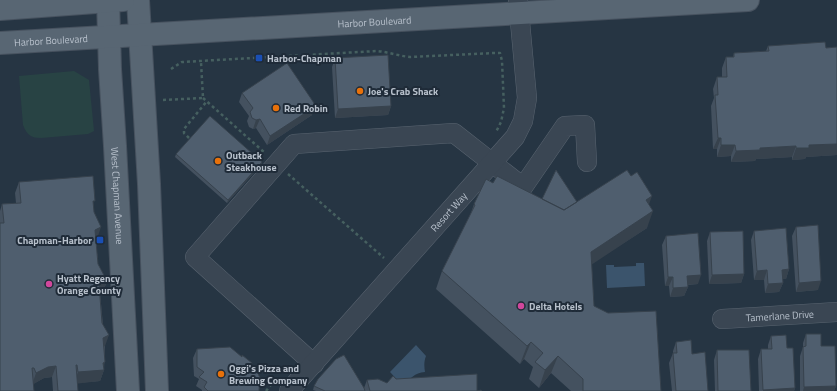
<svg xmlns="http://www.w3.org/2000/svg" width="837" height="391" viewBox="0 0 837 391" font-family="'Titillium Web',sans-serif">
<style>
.green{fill:#284344}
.water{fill:#3b546c}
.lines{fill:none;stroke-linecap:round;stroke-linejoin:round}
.minor-casing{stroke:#596470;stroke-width:20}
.major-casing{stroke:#47525f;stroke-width:24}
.path{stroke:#466060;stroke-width:2.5;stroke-dasharray:3 3;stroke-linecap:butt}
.minor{stroke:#3a4653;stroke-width:19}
.major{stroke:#586673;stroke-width:22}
.wall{fill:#44515f}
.shaded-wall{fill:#37424d}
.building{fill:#4f5e6e;stroke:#37424d}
.transit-dot{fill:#1a4fb4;stroke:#1f2b38;stroke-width:1.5}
.food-dot{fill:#e8710a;stroke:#1f2b38;stroke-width:1.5}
.hotel-dot{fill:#d1479c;stroke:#1f2b38;stroke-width:1.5}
.labels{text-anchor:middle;stroke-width:4;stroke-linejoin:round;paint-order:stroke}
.street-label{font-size:10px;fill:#b8c1cc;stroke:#1f2b38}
.poi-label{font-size:10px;font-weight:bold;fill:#b8c1cc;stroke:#1f2b38;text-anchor:start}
</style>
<rect width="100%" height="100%" fill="#263543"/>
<path class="green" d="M74,71L89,80L94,131L88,134L41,138C31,138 27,135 23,125L19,76Z"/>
<path class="water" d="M636,263H644L645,286L607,288L606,265H614V267L636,266Z
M416,345L426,356C424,361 424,366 425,372C414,373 411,378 403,386L390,372Z"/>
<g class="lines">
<defs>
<g id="minor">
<path id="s1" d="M722,319L837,312"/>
<path d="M314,364L195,257L294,144L454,133L523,187L565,126L585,125L587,162"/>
<path id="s2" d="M289,391L515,137L523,121L527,98L518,0"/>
</g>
<g id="major">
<path id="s3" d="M108,0L110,69L115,146L128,391"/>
<path d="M138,0L149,184L157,391"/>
<path d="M0,9L123,0"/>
<path id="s4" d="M0,43L748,0"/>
</g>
</defs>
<use href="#minor" class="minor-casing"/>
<use href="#major" class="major-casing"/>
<path class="path" d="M171,69L182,62L377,51C388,52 399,56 410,57L494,53H500L502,61L504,108L501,122L496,132
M203,98L265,153
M163,100L203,98L201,62
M189,138L184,133V129L207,101
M288,174L384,258
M266,391L274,381"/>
<use href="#minor" class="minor"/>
<use href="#major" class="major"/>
</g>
<path class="wall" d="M768,46L826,48L837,47V155L806,157L805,159L792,160V157L756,159L755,161L731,162V156L717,157V149H713L711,106L714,98L713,89L717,77H722V68L726,57H733L734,53L766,51Z
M335,58L391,106L388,115L335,118L332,67Z
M242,93L312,115L267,145L256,128L253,129L249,127L247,121L249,116L239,102Z
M176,154L262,162L261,165L227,203L175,157Z
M19,182L93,205L97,239H96L98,264L107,281L103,292L100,293L105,346L104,370L100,381L77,383L78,391H53L52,377L44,378L33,384L0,391V211L2,204L16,203L15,193Z
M493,183L542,199L577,202L649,204L647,228L591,264L594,306L661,391H571L551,373L539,388L529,379L533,367L524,359L520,364L436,289L442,271L470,216L474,204Z
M796,227L818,290L796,292L792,236Z
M754,231L789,269L786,279H782L783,283L779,292L765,293L764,280H754L751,240Z
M710,232L744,274L741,283L709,284L707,241Z
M666,236L698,284L688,285V287L684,296L670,297L669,286H665L662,245Z
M806,334L821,346L836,386L834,391H800V356L803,347V343Z
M771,336L787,348L795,388L794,391H759L758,359L761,349H768V345Z
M676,342L692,354L708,391H672L669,363L673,353V351Z
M197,349L251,366L259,391H202V390L196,386L199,379L194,376L193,358Z
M717,350L751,391H715L714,360Z
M396,379L477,391H482H316L313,390L314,386L364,388L367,380L387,383Z"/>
<path class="shaded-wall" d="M316,106L312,115L267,145L270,136Z
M391,106L388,115L335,118L338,109Z
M260,119L256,128L253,129L256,120Z
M718,138H721L717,149H713Z
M837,144V155L806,157L805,159L792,160L796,148L809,145Z
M721,145H735L731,156L717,157Z
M796,146L792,157L756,159L755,161L731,162L736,151L760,148Z
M262,162L261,165L227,203L228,200Z
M652,196L646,213V200Z
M653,211L647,228L585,269L591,252Z
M101,227L97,239L91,242L95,230Z
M789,269L786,279H778L782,270Z
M767,270L764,280H754L757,271Z
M744,274L741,283L709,284L712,275Z
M701,275L698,284L684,285L687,276Z
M668,277H673L669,286H665Z
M107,281L103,292L95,295L99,284Z
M821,281L818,290L796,292L799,283Z
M783,283L779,292L765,293L768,284Z
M688,287L684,296L670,297L673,288Z
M109,335L105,346L99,349L103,338Z
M531,342L524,359L520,364L527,346Z
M558,356L551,373L539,388L545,370Z
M105,362L102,370H104L100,381L74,384L78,372L103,363Z
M56,366L52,377L44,378L32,385L36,373L48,367Z
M836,386L834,391H803L804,387Z
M795,388L794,391H763V390Z"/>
<path class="building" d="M825,42L826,48L837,47V144L809,145V148H796V146L760,148V150L736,151L735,145H721V138H718L715,95H718L717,77H727L726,57H734V53L769,51L768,46Z
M388,55L391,106L338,109L335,58Z
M287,63L316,106L270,136L260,119L256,120L252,118L250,112L253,108L242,93Z
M210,116L262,162L228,200L176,154Z
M556,170L577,202L564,210L542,199Z
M627,170L631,176L637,172L652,196L646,200L653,211L591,252L594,306L608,313L656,311L661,391H583V379L558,356L545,370L535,362L543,353L531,342L527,346L442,271L475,205L474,204L486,179L493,183L497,176L564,210Z
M93,176L95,201H93L94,212L101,227L95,230L98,264L107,281L99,284L102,323L109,335L103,338L105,362L103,363L104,370L78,372L77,365H76L78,391H58L56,366L48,367L36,373L34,368H32L34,391H0V223H4L2,204L21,203L19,182Z
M818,225L821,281L799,283L796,227Z
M786,228L789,269L782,270L783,283L768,284L767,270L757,271L754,231Z
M743,231L744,274L712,275L710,232Z
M698,233L701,275L687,276L688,287L673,288V277H668L666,236Z
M806,334H821V346H835L836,386L804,387L803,347L806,346Z
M786,335L787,348H793L795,388L763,390L761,349H772L771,336Z
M691,340L692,354L705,352L708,391H676L673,353H677L676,342Z
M230,347L242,357V355L252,363L251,366L257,371L260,378L259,390V391H208L204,387L207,382L199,377L204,372L197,367V349Z
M717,350H749L751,391H718Z
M344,355L364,388L365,391H325L314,386L318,379L336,359Z
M477,374V391L481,390L482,391H370L367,380L378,379L387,383L393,376L396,379Z"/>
<g class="transit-dot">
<rect x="255" y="54" width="8" height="8" rx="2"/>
<rect x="96" y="236" width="8" height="8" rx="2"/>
</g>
<g class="food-dot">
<circle cx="360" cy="91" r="4"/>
<circle cx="276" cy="108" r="4"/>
<circle cx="218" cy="161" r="4"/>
<circle cx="221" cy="374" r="4"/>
</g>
<g class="hotel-dot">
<circle cx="49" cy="284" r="4"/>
<circle cx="521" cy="306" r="4"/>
</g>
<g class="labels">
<g class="street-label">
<text dy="4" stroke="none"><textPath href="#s4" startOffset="375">Harbor Boulevard</textPath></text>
<text dy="4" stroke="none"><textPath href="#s4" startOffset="51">Harbor Boulevard</textPath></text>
<text dy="4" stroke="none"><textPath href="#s3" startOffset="196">West Chapman Avenue</textPath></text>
<text dy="4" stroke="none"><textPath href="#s2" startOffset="240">Resort Way</textPath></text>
<text dy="4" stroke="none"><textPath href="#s1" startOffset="58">Tamerlane Drive</textPath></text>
</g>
<g class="poi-label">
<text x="267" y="62">Harbor-Chapman</text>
<text x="368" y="95">Joe's Crab Shack</text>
<text x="284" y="112">Red Robin</text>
<text x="226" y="159">Outback<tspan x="226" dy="12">Steakhouse</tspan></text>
<text x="92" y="244" text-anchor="end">Chapman-Harbor</text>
<text x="57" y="282">Hyatt Regency<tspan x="57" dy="12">Orange County</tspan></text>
<text x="529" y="310">Delta Hotels</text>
<text x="229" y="372">Oggi's Pizza and<tspan x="229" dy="12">Brewing Company</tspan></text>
</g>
</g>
</svg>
